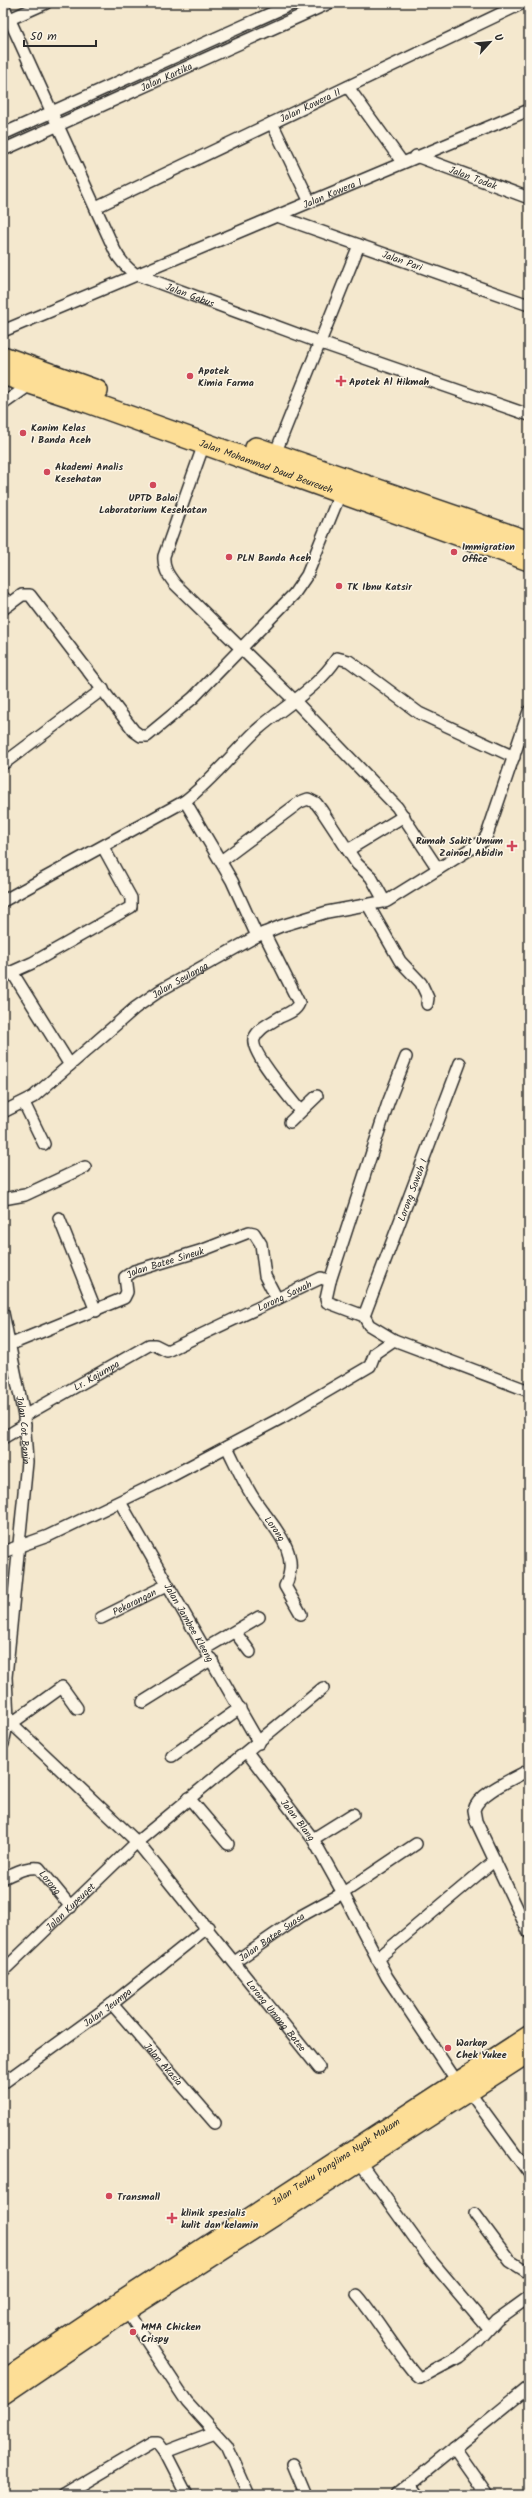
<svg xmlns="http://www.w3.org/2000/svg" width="532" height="2498" viewBox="0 0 532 2498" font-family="Kalam,sans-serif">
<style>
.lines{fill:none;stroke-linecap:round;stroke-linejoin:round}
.street-casing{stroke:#2b2b2b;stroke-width:14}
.primary-casing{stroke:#2b2b2b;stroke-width:21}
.highway-casing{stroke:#2b2b2b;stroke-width:24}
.street{stroke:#fcf5e5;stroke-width:11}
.primary{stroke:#fdde96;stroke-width:18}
.highway{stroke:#fdde96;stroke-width:21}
.poi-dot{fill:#d1495b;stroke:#fcf5e5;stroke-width:1.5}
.labels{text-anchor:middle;stroke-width:3;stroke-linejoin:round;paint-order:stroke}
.street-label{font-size:10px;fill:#2b2b2b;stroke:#fcf5e5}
.poi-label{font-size:10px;font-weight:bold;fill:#2b2b2b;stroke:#fcf5e5;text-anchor:start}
</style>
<rect width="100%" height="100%" fill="#f4e8ce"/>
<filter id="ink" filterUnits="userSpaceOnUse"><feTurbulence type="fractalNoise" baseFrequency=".025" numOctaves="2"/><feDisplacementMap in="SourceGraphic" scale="8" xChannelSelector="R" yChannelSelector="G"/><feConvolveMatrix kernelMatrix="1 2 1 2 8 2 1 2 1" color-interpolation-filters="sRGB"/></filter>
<g filter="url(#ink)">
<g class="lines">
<defs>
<g id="street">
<path id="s1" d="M3,5L115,251C120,261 126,267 135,274L321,343L529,415"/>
<path d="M10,19L46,3"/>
<path d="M348,87L402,162"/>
<path d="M272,123L310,202"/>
<path d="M3,134L294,3"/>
<path id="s2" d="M3,150L329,3"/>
<path id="s3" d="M416,156L529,198"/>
<path id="s4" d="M96,207L523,3"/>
<path id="s5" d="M277,216L529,305"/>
<path id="s6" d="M3,331L529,110"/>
<path d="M3,404L31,384"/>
<path d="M204,444L164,556C163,568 168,575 175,584L295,701L397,807L438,869"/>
<path d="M275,454L359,245"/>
<path d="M3,597L10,604"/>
<path d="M3,609L22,595H30L134,731L141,736H147L193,698L294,594L307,575L340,494"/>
<path d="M3,764L103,689"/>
<path d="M185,801L232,881L257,936"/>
<path d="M348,850L404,816"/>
<path d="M221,861L300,802L308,799L316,803L322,811L357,864L371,877L385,902"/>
<path d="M3,901L185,801C212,780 233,753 257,730C284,706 317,689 337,658L349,661L419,713L514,757"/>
<path d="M368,905L400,961L421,983L428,998L427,1004"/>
<path d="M264,933L299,1003C296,1011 287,1014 280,1017C271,1023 258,1028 254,1039C250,1052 291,1099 300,1111"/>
<path d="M12,972L70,1065"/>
<path d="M3,976L32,963L131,907V898L103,847"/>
<path d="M24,1103L44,1144"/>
<path id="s7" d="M3,1112L33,1097L135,1008L161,990L257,936L281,926L327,912L387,901L483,841L487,835L529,711"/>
<path d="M290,1122L317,1096"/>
<path d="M3,1199L25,1195L85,1167"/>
<path d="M59,1218L96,1311"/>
<path d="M330,1281L388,1103L406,1057"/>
<path id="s8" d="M3,1313L24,1416L27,1462L6,1677L8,1720L3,1744"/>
<path id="s9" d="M364,1316L460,1063"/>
<path id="s10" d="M9,1345L124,1298L127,1292L125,1277L134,1271L203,1250L249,1232L254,1233L261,1244L265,1276L277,1299"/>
<path id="s11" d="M24,1416L149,1345H155L167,1351L321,1278L330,1281L326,1299L327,1302L364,1316L369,1325L394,1340L529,1391"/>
<path d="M3,1438L25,1425"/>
<path id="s12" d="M227,1447C235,1463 242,1479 251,1494C267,1522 304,1550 285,1586L301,1614"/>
<path id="s13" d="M120,1502L259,1743"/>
<path d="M3,1552L48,1536L164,1480L283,1417L370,1366L375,1353L394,1340"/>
<path id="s14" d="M101,1618L167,1585"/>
<path d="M235,1632L250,1652"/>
<path d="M206,1648L259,1617"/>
<path d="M143,1702L212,1659"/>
<path id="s15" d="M8,1720L137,1842L319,2068"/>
<path d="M12,1723L62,1687L77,1708"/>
<path id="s16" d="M247,1752L313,1839L343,1893L416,1844"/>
<path d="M172,1756L240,1708"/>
<path d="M529,1770C515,1778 478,1793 474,1810L476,1821L529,1933"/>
<path d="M189,1798L228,1844"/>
<path d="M313,1839L353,1814"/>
<path id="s17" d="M3,1878C15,1873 26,1866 39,1868L71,1907"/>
<path d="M377,1959L495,1860"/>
<path id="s18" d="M236,1961L301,1916L343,1893L387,1977L457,2082"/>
<path id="s19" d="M3,1971L137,1842L323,1688"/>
<path id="s20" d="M112,2004L215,2123"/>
<path id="s21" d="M3,2083L112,2004L208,1927"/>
<path d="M469,2091L529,2173"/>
<path d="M359,2161L429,2258L488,2328"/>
<path d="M475,2214L510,2261L529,2273"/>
<path d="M357,2295C370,2308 411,2374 420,2378L459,2357L478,2341L497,2320L529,2297"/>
<path d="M124,2307L187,2402L227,2446L249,2495"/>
<path d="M454,2448L487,2495"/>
<path d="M165,2452L187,2495"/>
<path d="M293,2464L306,2495"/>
<path d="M411,2483L419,2495"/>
<path d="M64,2495L152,2443H158L165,2452L215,2433"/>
<path d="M397,2495L529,2387"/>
</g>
<g id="primary">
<path id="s22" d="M3,2380L121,2301L529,2035"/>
<path d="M3,2395L127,2311L529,2053"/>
</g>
<g id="highway">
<path d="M3,357L97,391"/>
<path id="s23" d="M3,374L88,402L529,560"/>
<path d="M256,448L529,542"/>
</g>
</defs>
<use href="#street" class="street-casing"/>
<use href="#primary" class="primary-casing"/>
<use href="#highway" class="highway-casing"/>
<use href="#street" class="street"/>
<use href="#primary" class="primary"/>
<use href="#highway" class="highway"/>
</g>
</g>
<g class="poi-dot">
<circle cx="190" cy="376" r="4"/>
<path d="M339 375h4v4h4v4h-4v4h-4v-4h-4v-4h4z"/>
<circle cx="23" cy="433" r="4"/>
<circle cx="47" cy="472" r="4"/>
<circle cx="153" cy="485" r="4"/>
<circle cx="454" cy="552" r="4"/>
<circle cx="229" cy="557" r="4"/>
<circle cx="339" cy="586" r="4"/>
<path d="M510 840h4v4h4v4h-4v4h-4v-4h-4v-4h4z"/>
<circle cx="448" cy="2048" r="4"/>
<circle cx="109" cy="2196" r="4"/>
<path d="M170 2212h4v4h4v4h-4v4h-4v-4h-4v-4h4z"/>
<circle cx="133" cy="2332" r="4"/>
</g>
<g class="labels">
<g class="street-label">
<text dy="4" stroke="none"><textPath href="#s2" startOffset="179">Jalan Kartika</textPath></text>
<text dy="4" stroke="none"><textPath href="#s4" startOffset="237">Jalan Kowera II</textPath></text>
<text dy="4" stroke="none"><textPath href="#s3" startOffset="61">Jalan Todak</textPath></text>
<text dy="4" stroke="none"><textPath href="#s6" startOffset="357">Jalan Kowera I</textPath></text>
<text dy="4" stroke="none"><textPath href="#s5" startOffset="133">Jalan Pari</textPath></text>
<text dy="4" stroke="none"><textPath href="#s1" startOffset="360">Jalan Gabus</textPath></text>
<text dy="4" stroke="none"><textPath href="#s23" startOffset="279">Jalan Mohammad Daud Beureueh</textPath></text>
<text dy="4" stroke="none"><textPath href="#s7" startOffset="222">Jalan Seulanga</textPath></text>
<text dy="4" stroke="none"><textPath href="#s9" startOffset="135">Lorong Sawah I</textPath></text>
<text dy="4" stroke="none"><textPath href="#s10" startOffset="189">Jalan Batee Sineuk</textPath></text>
<text dy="4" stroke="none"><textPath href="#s11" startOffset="293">Lorong Sawah</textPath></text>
<text dy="4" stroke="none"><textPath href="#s11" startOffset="83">Lr. Kajumpa</textPath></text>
<text dy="4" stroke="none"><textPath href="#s8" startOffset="119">Jalan Cot Banin</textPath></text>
<text dy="4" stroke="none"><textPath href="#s12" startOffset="95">Lorong</textPath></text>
<text dy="4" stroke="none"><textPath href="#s14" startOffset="37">Pekarangan</textPath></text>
<text dy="4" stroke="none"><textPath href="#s13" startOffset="139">Jalan Jambee Kleeng</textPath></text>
<text dy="4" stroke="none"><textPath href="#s16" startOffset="85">Jalan Blang</textPath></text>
<text dy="4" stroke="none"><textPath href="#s17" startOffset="56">Lorong</textPath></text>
<text dy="4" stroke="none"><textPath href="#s19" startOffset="93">Jalan Kupeuget</textPath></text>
<text dy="4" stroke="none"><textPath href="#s18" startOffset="43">Jalan Batee Suasa</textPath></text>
<text dy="4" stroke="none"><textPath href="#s21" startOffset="129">Jalan Jeumpa</textPath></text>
<text dy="4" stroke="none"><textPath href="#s15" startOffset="400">Lorong Umong Batee</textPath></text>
<text dy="4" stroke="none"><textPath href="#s20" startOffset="79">Jalan Akasia</textPath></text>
<text dy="4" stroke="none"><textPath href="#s22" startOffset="398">Jalan Teuku Panglima Nyak Makam</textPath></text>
</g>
<g class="poi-label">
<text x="198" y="374">Apotek<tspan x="198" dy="12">Kimia Farma</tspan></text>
<text x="349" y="385">Apotek Al Hikmah</text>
<text x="31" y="431">Kanim Kelas<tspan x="31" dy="12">I Banda Aceh</tspan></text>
<text x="55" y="470">Akademi Analis<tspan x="55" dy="12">Kesehatan</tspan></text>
<text x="153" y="501" text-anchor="middle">UPTD Balai<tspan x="153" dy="12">Laboratorium Kesehatan</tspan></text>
<text x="462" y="550">Immigration<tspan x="462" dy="12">Office</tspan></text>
<text x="237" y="561">PLN Banda Aceh</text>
<text x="347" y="590">TK Ibnu Katsir</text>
<text x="503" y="844" text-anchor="end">Rumah Sakit Umum<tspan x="503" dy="12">Zainoel Abidin</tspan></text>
<text x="456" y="2046">Warkop<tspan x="456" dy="12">Chek Yukee</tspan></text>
<text x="117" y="2200">Transmall</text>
<text x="181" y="2216">klinik spesialis<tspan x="181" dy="12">kulit dan kelamin</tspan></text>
<text x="141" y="2330">MMA Chicken<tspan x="141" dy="12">Crispy</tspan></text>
</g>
</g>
<rect width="532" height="2498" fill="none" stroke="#fcf5e5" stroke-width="16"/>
<rect x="8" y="8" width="516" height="2482" fill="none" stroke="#2b2b2b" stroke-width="1.5" filter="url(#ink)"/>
<g transform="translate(490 42) rotate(63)" stroke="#fcf5e5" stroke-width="3" paint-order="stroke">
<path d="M0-3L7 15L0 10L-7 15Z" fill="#2b2b2b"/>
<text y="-6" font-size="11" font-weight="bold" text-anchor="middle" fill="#2b2b2b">U</text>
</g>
<path d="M24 40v6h72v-6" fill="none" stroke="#2b2b2b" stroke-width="2"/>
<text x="30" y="40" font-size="12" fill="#2b2b2b" stroke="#fcf5e5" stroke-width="3" paint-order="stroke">50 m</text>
</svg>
